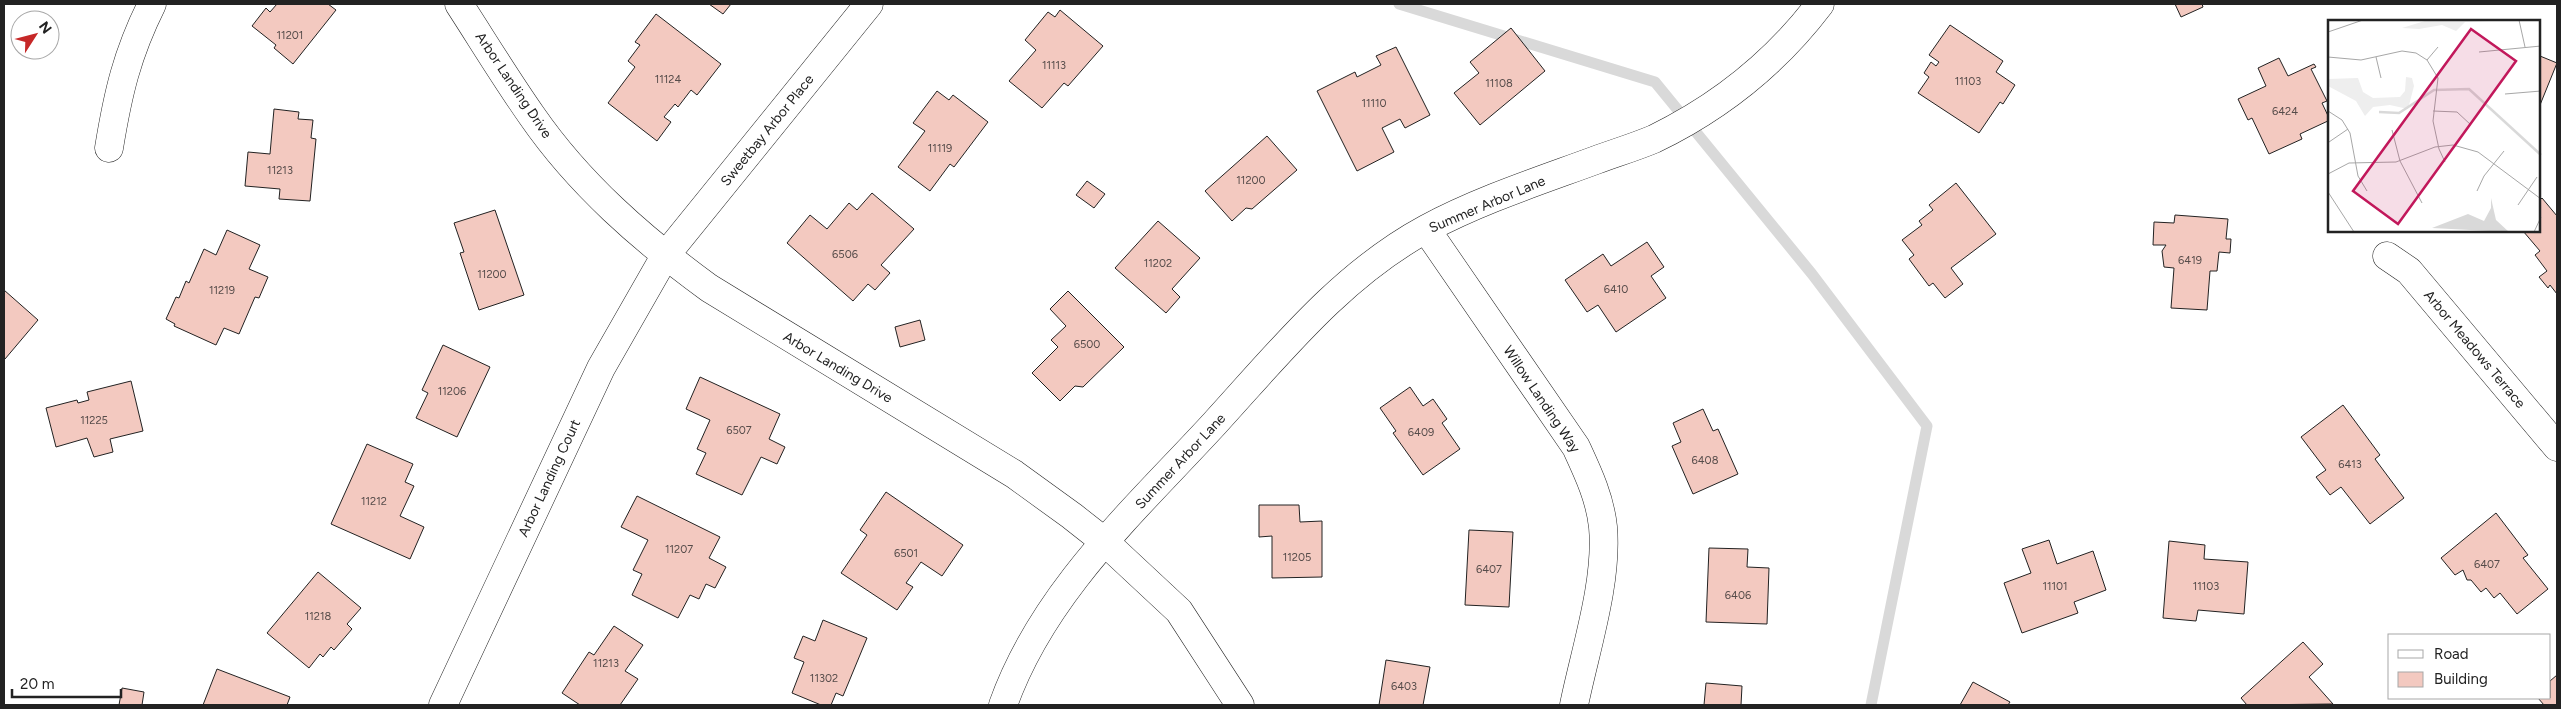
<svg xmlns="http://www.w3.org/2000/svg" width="2561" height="709" viewBox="0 0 2561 709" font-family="Figtree,sans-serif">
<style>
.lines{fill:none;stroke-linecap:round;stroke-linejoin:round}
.stream{stroke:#d9d9d9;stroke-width:11}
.building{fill:#f3c9c0;stroke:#222}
.minor-casing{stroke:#222;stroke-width:29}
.minor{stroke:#fff;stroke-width:28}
.labels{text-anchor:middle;stroke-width:4;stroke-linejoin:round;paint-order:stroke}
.number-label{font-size:11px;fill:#564c4a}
.street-label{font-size:14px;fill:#222;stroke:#fff}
.inset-river{fill:none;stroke:#d9d9d9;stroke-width:2.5}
.inset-road{fill:none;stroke:#a7a7a7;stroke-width:1}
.view{fill:#c2185b;fill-opacity:0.15;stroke:#c2185b;stroke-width:2.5}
.inset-edge{fill:none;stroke:#222;stroke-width:2.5}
</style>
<rect width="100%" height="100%" fill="#fff"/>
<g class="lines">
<path class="stream" d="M1399,4L1655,82L1812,274L1927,426L1871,705"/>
</g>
<path class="building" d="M277,4H328L336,10L293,64L274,48L276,45L252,26L266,8L270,12Z
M709,4H731L723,14Z
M2175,4H2202L2203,7L2181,17Z
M1060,10L1103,46L1068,86L1064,83L1042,108L1009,81L1036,50L1025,40L1048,12L1055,17Z
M656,14L721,64L697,95L691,90L678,107L675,104L664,117L671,122L657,141L608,103L635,67L628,61L640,45L635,42Z
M1950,25L2003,61L1996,72L2015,85L2003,104L2000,102L1979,133L1918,93L1929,77L1924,73L1931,62L1936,66L1939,62L1929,55Z
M1511,28L1545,71L1480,125L1454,93L1479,73L1470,62Z
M1396,47L1430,115L1405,128L1400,119L1382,128L1394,152L1357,171L1317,91L1355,72L1357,77L1381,65L1376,56Z
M2540,56L2557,63L2540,105Z
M2279,58L2288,76L2314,64L2316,67L2311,69L2327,101L2322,103L2330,120L2300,134L2302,139L2269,154L2252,118L2248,120L2238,99L2266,86L2258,68Z
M937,91L949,100L953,95L988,122L954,167L950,164L930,191L898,167L925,131L913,123Z
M274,109L299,112L298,119L313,120L311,138L316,139L310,201L279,199L280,189L245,186L248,152L270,154Z
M1267,136L1297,170L1252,209L1246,208L1232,221L1205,191Z
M1087,181L1105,194L1094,208L1076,195Z
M1956,183L1996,234L1951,268L1963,284L1945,298L1933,283L1929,286L1909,259L1914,255L1902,240L1922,225L1919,221L1933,210L1929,205Z
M872,193L914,229L881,265L890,273L875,290L868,284L853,301L787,243L810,215L827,229L849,203L857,210Z
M2542,198L2557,216V294L2550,285L2548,288L2539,277L2547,271L2535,255L2540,251L2523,231H2540V200Z
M495,210L524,295L479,310L460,253L464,252L454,223Z
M2175,215L2228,219L2226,239H2231L2230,253L2219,252L2217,271H2210L2207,310L2171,308L2174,268L2164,267L2162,251L2166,245H2153L2154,222L2174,223Z
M1158,221L1200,258L1172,289L1180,297L1166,313L1115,268Z
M227,230L260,245L249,269L268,277L259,298L255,297L239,334L224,328L216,345L174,326L175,324L166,319L176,297L179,298L186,281L189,283L204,249L216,255Z
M1647,242L1664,267L1651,276L1666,298L1616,332L1598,305L1587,312L1565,280L1603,254L1611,266Z
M4,290L38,320L5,359L4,358Z
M1068,291L1124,347L1083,387L1075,386L1060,401L1032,373L1058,347L1051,340L1066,326L1050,309Z
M920,320L925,340L900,347L895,327Z
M443,345L490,367L457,437L416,418L428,393L422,390Z
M700,377L780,414L769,439L785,447L777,464L761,457L742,495L696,474L706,453L697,449L710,420L686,409Z
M131,381L143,431L110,439L113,452L94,457L87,438L56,447L46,408L77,400L78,403L89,400L87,392Z
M1410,387L1423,406L1433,399L1447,419L1442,423L1460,449L1423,475L1393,433L1396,431L1380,408Z
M2343,405L2380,455L2375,459L2404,498L2370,524L2341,487L2330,495L2316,477L2326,470L2301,437Z
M1703,409L1713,431L1718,429L1738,474L1693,494L1672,446L1681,442L1673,423Z
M367,444L413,464L405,482L414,486L400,516L424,527L410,559L331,524Z
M886,492L963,545L942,576L921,562L906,583L913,587L897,610L841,573L867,535L860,530Z
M637,496L720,537L709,558L726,567L715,588L706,584L699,599L690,595L678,618L632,595L642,574L633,570L648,540L621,527Z
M1259,505H1299L1300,522L1322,521V577L1272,578V536L1259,537Z
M2496,513L2528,555L2523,558L2548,589L2517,614L2500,593L2494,598L2486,588L2481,592L2471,580H2467L2463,570L2455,575L2441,558Z
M1469,530L1513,532L1509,607L1465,605Z
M2049,540L2057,564L2093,551L2106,590L2074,602L2078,613L2022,633L2004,583L2031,573L2022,549Z
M2169,541L2205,545L2204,559L2248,562L2244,614L2198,610L2196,621L2163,618Z
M1709,548L1748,549L1747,567L1769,568L1767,624L1706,622Z
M318,572L361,608L347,624L352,629L334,650L331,647L323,657L320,654L309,668L267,633Z
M823,620L867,638L843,696L836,693L831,705H821L792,693L804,662L794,658L803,636L815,641Z
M614,626L643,645L625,671L638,679L620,705H580L562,693L589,652L594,655Z
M2303,642L2323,664L2309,677L2333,704L2247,705L2241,698Z
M1386,660L1430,667L1423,705H1379Z
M217,669L290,697L287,705H203Z
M2557,675V705H2544L2538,698H2550V681Z
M1973,682L2010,702L2008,705H1960Z
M1706,683L1742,686L1741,705H1704Z
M122,688L144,692L142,705H119Z"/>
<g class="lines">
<defs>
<path id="minor" d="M459,4C483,41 506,79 532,116C579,184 642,239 709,288L1014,474L1072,516L1105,542L1179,611L1240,705
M109,148C118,93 127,54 152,4
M1426,229L1576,447C1588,473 1600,498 1603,527C1608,582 1585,651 1574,705
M2387,256L2409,271L2557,447
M443,705L601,368L665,256L869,4
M1003,705C1043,592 1135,510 1215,423C1279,353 1341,275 1426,229C1480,200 1539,181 1596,160C1615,153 1635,147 1654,139C1720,107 1776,62 1820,4"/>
</defs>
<use href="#minor" class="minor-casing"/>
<use href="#minor" class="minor"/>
</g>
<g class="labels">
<g class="number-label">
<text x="290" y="39">11201</text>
<text x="1054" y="69">11113</text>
<text x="668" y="83">11124</text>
<text x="1968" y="85">11103</text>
<text x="1499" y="87">11108</text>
<text x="1374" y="107">11110</text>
<text x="2285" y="115">6424</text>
<text x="940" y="152">11119</text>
<text x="280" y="174">11213</text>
<text x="1251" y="184">11200</text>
<text x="845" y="258">6506</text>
<text x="2190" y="264">6419</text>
<text x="1158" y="267">11202</text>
<text x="492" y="278">11200</text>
<text x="1616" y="293">6410</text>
<text x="222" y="294">11219</text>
<text x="1087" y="348">6500</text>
<text x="452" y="395">11206</text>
<text x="94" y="424">11225</text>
<text x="739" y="434">6507</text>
<text x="1421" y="436">6409</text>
<text x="1705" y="464">6408</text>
<text x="2350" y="468">6413</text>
<text x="374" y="505">11212</text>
<text x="679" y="553">11207</text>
<text x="906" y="557">6501</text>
<text x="1297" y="561">11205</text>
<text x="2487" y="568">6407</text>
<text x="1489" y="573">6407</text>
<text x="2055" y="590">11101</text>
<text x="2206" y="590">11103</text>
<text x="1738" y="599">6406</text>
<text x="318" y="620">11218</text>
<text x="606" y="667">11213</text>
<text x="824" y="682">11302</text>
<text x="1404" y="690">6403</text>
</g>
<g class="street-label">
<text transform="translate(514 85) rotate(56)" y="5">Arbor Landing Drive</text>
<text transform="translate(767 130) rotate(-51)" y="5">Sweetbay Arbor Place</text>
<text transform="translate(1487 204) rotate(-23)" y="5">Summer Arbor Lane</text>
<text transform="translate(2475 349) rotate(50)" y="5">Arbor Meadows Terrace</text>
<text transform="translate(838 367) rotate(31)" y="5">Arbor Landing Drive</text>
<text transform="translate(1542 399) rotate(56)" y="5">Willow Landing Way</text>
<text transform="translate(1180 461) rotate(-47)" y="5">Summer Arbor Lane</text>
<text transform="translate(549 478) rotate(-65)" y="5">Arbor Landing Court</text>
</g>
</g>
<g transform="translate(2328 20)">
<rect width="212" height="212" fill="#fff"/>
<path d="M100,0H160L161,1L137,2L128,11L114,5L91,9L74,8ZM78,57L84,58L86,66L80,89L62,85L45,87L37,96L28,81L0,66V59L30,58L35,72L45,78L72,77L77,71Z" fill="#eee"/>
<path d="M163,178L168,200L181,212L104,208L140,194L156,201L163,188Z" fill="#d9d9d9"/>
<path class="inset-river" d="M51,92L71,93L106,70L141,69L213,135"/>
<path class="inset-road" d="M191,0L197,27M0,12L35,0M151,32L213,26M0,37L33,40L74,31L88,33L99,40L110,58L105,101L111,129L117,142M48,37L53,58M99,40L110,27M177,74L213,71M0,91L14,100L22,113L30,156L39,171M105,91L129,92L143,105M64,110L72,141L94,183M1,122L20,109M0,154L21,143L68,142L107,127L125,125L150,132L213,179M149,171L156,156L176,131M0,172L26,212M190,185L209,157M206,212L213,197"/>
<path class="view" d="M143,9L188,41L70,204L25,171Z"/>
<rect width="212" height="212" class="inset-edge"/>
</g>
<rect width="2561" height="709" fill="none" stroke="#222222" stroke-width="10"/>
<rect x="2388" y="634" width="162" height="65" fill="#ffffff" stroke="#a7a7a7"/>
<rect x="2398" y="650" width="25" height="8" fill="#ffffff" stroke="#a7a7a7"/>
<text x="2434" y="659" font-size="15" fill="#222222">Road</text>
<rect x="2398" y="672" width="25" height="15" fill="#f3c9c0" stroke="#a7a7a7"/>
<text x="2434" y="684" font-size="15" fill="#222222">Building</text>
<g transform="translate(35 35) rotate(54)"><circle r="24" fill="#ffffff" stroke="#a7a7a7"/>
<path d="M0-4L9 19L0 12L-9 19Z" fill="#c62828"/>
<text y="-8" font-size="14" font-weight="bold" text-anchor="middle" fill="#222222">N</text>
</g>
<path d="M12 689v8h109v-8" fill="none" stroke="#222222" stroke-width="2.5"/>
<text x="20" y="689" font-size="15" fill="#222222" stroke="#ffffff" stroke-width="4" paint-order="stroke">20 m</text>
</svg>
